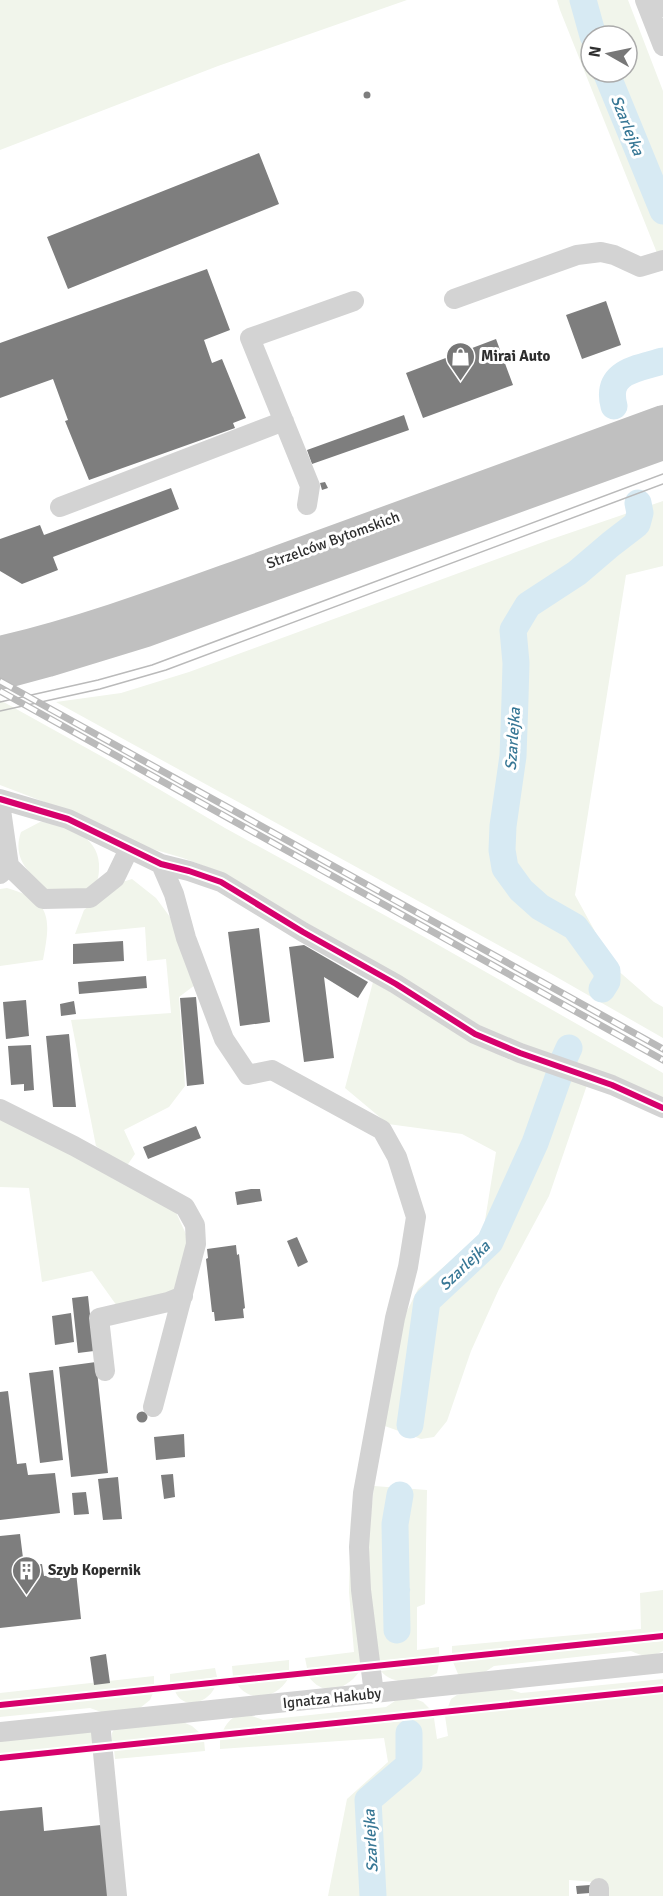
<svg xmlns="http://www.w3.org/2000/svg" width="663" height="1896" viewBox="0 0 663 1896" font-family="Signika,sans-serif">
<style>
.green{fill:#f1f5eb;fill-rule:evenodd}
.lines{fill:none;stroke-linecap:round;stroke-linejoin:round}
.stream{stroke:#d7eaf3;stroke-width:4.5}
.river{stroke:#d7eaf3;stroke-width:27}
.building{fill:#7e7e7e}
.minor{stroke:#d3d3d3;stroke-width:20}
.highway{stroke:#c0c0c0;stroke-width:28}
.tram{stroke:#bababa;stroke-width:1.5}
.rail-casing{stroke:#bababa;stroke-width:7}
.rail{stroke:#fff;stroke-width:4.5;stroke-dasharray:14;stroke-linecap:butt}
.cycleway-casing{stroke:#fff;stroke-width:10}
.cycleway{stroke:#d6006c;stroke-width:6}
.labels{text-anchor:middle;stroke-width:6;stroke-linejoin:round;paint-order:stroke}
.poi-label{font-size:15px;font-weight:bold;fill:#2e2e2e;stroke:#fff;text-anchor:start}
.street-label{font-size:15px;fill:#2e2e2e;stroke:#fff}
.water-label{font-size:16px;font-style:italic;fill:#377795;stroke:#fff}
</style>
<rect width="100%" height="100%" fill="#fff"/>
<path class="green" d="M0,0H407L218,66L0,150Z
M557,0H628L663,91V250L657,253L560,10ZM591,36H627V72H591Z
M663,501V566L626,575L575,895L615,968L654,1002L663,1007V1038L553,975L56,702L121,693L189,672L546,541Z
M0,700L128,771L225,828L419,934L663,1073V1103L486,1029L223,873L183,858L149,848L47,803L0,785Z
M40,822C65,823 98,836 99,864C99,876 99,880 91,890L51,893C32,875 11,861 21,832Z
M132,879L156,898L170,917L195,985L179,997L185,1086L169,1107L124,1130L135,1154L126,1167L96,1146L71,1020L171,1013L166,959L147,961L145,927L75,934L84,910L119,883Z
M7,888C52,901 51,918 43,960L0,966V889Z
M373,982L505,1058L587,1085L549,1196L499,1289L471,1351L447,1421L434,1437L421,1439L382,1425L397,1339L407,1311L418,1289L483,1233L496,1152L462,1134L388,1124L345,1088Z
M0,1113L174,1208L190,1243L177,1292L117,1306L92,1271L42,1282L29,1188L0,1187Z
M374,1486L427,1490L425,1604L417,1607V1650L439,1647V1655L376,1661L371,1622L368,1541Z
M351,1514L361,1663L307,1668L305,1658L354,1652L349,1592Z
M663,1590V1632L452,1654V1646L641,1629L640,1593Z
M663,1641V1651C650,1658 644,1657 631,1651L494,1666L482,1674H458L453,1662Z
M289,1660V1670L233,1677L232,1666Z
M439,1663L437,1673C421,1683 392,1686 381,1671Z
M215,1668L217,1677L170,1684V1674Z
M359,1672C347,1689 324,1698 309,1677Z
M154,1676V1685L0,1701V1693Z
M288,1679C277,1698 250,1704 237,1684Z
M663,1679V1685L448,1707L451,1699L457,1695L468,1692L506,1688L521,1693Z
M215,1687C208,1703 183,1711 175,1691Z
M153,1693L150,1700L140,1708L104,1713L90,1708L0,1717V1709Z
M663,1693V1896H606V1883L569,1880V1896H328L347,1799L388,1762L384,1738L220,1749V1739L434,1718L437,1739L448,1736L445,1716Z
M413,1698L423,1702L430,1709L223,1731C232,1711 246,1713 263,1720L386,1707L398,1699Z
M183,1722L192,1726L200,1733L112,1742V1733L115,1728Z
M91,1731L96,1744L0,1754V1740Z
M204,1740L205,1751L115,1759L114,1750Z"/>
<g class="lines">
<path class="stream" d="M396,1586L408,1590"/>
<path class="river" d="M583,0L593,36
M606,72L663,211
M614,406C605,371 637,369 663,361
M602,989L607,981V971L575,927L540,907L521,890L505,868L502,850L503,826L513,756L515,699L516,663L513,630L528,605L577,573L611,544L637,524L640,513L638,503
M564,1059L569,1048
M410,1425L427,1301L490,1242L535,1143L558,1078
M397,1630L395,1524L400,1495
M373,1896L368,1800L409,1765V1733"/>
</g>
<path class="building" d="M363.5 95a3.5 3.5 0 1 1 7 0a3.5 3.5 0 1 1-7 0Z
M259,153L279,204L68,289L47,237Z
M207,269L230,330L204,340L212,363L222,359L246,418L233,423L235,428L89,480L65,421L68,420L53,379L0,398V343Z
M606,301L621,345L582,359L566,315Z
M496,339L513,385L423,418L406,373Z
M404,415L409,430L312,464L307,450Z
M325,482L328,488L322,490L320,483Z
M171,488L179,509L53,557L58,570L22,584L0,571V539L40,525L44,535Z
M259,928L270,1022L240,1026L228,932Z
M123,941L124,961L73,964V944Z
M304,945L368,982L358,998L324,977L334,1058L304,1062L289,947Z
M146,976L147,988L79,994L78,982Z
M196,997L204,1084L187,1086L180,998Z
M26,1000L29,1036L6,1039L3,1002Z
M74,1001L76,1014L61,1016L60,1004Z
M69,1034L76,1107H53L46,1036Z
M31,1045L34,1090L24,1091V1084L11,1085L8,1046Z
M196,1126L201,1138L148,1159L143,1147Z
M251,1189H260L262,1201L237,1205L235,1192Z
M297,1237L308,1262L298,1267L287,1241Z
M236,1245L237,1255L239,1254L245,1308L243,1309L244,1318L215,1321L214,1312H212L206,1259L208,1258L207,1249Z
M88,1296L94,1351L78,1353L72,1298Z
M71,1313L74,1342L55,1345L52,1316Z
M96,1362L108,1473L71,1477L59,1367Z
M53,1370L63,1460L40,1463L29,1373Z
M8,1391L17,1464L26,1463L28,1475L55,1473L60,1513L0,1520V1392Z
M136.5 1417a5.5 5.5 0 1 1 11 0a5.5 5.5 0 1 1-11 0Z
M184,1434L185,1457L156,1460L154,1437Z
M173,1474L175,1497L164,1499L161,1475Z
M118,1477L122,1519L103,1520L98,1479Z
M86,1492L89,1514L74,1515L72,1493Z
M20,1534L24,1566L42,1564L44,1576L76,1572L81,1619L0,1628V1536Z
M106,1654L110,1683L94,1685L90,1657Z
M42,1807L44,1831L101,1825L108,1896H0V1811Z
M590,1885V1893L577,1894L576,1886Z"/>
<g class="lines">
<path class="minor" d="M645,0L663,46
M660,0L663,7
M454,299L577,255L601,252L614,255L640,267L663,260
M307,505L310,486L250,338L354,301
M60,507L284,421
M0,799L68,819L161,864L189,871L221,882L303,932L396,984L475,1034L520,1053L612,1085L663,1108
M0,803L9,866L0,874
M161,864L174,894L186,938L224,1039L248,1075L272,1070L382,1130L397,1157L416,1217L408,1267L395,1318L363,1493L359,1547L361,1590L374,1694
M9,866L43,899L90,898L115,878L129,849
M0,1109L74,1146L185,1207L195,1225L196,1244L153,1407
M105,1371L99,1318L168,1302L183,1296
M100,1722L117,1896
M0,1732L663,1663
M599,1888V1896"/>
<path class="highway" d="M0,650C90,629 176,596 263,565C397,517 530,468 663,419
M0,676L48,663L146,633L663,446"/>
<path class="tram" d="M0,702L98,680L152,665L663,474
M0,711L100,689L166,670L663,484"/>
<defs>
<path id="rail" d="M0,681L663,1049
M0,691L663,1060"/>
</defs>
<use href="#rail" class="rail-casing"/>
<use href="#rail" class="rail"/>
<defs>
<path id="cycleway" d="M0,799L68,819L161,864L189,871L221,882L303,932L396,984L475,1034L520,1053L612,1085L663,1108
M0,1705L663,1636
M0,1758L663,1689"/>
</defs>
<use href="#cycleway" class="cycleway-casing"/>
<use href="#cycleway" class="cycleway"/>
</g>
<defs>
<symbol id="shop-pin" viewBox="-11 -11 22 30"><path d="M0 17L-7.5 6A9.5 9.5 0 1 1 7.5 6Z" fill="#777" stroke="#fff"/><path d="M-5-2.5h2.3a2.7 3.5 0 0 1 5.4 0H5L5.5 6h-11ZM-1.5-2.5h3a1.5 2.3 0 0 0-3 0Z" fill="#fff"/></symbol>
<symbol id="building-pin" viewBox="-11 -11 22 30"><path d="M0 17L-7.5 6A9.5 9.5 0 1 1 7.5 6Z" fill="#777" stroke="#fff"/><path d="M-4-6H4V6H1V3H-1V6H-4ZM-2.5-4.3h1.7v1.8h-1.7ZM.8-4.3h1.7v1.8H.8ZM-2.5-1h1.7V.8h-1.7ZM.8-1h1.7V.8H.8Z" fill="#fff"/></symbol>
</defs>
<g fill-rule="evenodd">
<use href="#shop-pin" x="444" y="340" width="33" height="45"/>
<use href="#building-pin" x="10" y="1554" width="33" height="45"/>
</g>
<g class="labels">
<g class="poi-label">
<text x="481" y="361">Mirai Auto</text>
<text x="48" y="1575">Szyb Kopernik</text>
</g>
<g class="street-label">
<text transform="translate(333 540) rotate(-20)" y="5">Strzelców Bytomskich</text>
<text transform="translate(332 1698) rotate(-6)" y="5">Ignatza Hakuby</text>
</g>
<g class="water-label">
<text transform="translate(628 125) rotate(68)" y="6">Szarlejka</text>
<text transform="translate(512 739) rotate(-86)" y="6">Szarlejka</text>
<text transform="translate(464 1265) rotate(-44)" y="6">Szarlejka</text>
<text transform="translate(370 1841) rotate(-93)" y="6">Szarlejka</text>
</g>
</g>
<g transform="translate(609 54) rotate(279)"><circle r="28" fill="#ffffff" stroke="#ababab" stroke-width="1.5"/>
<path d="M0-4.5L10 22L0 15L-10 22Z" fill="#777777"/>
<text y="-9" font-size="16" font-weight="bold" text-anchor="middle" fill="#2e2e2e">N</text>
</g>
</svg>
